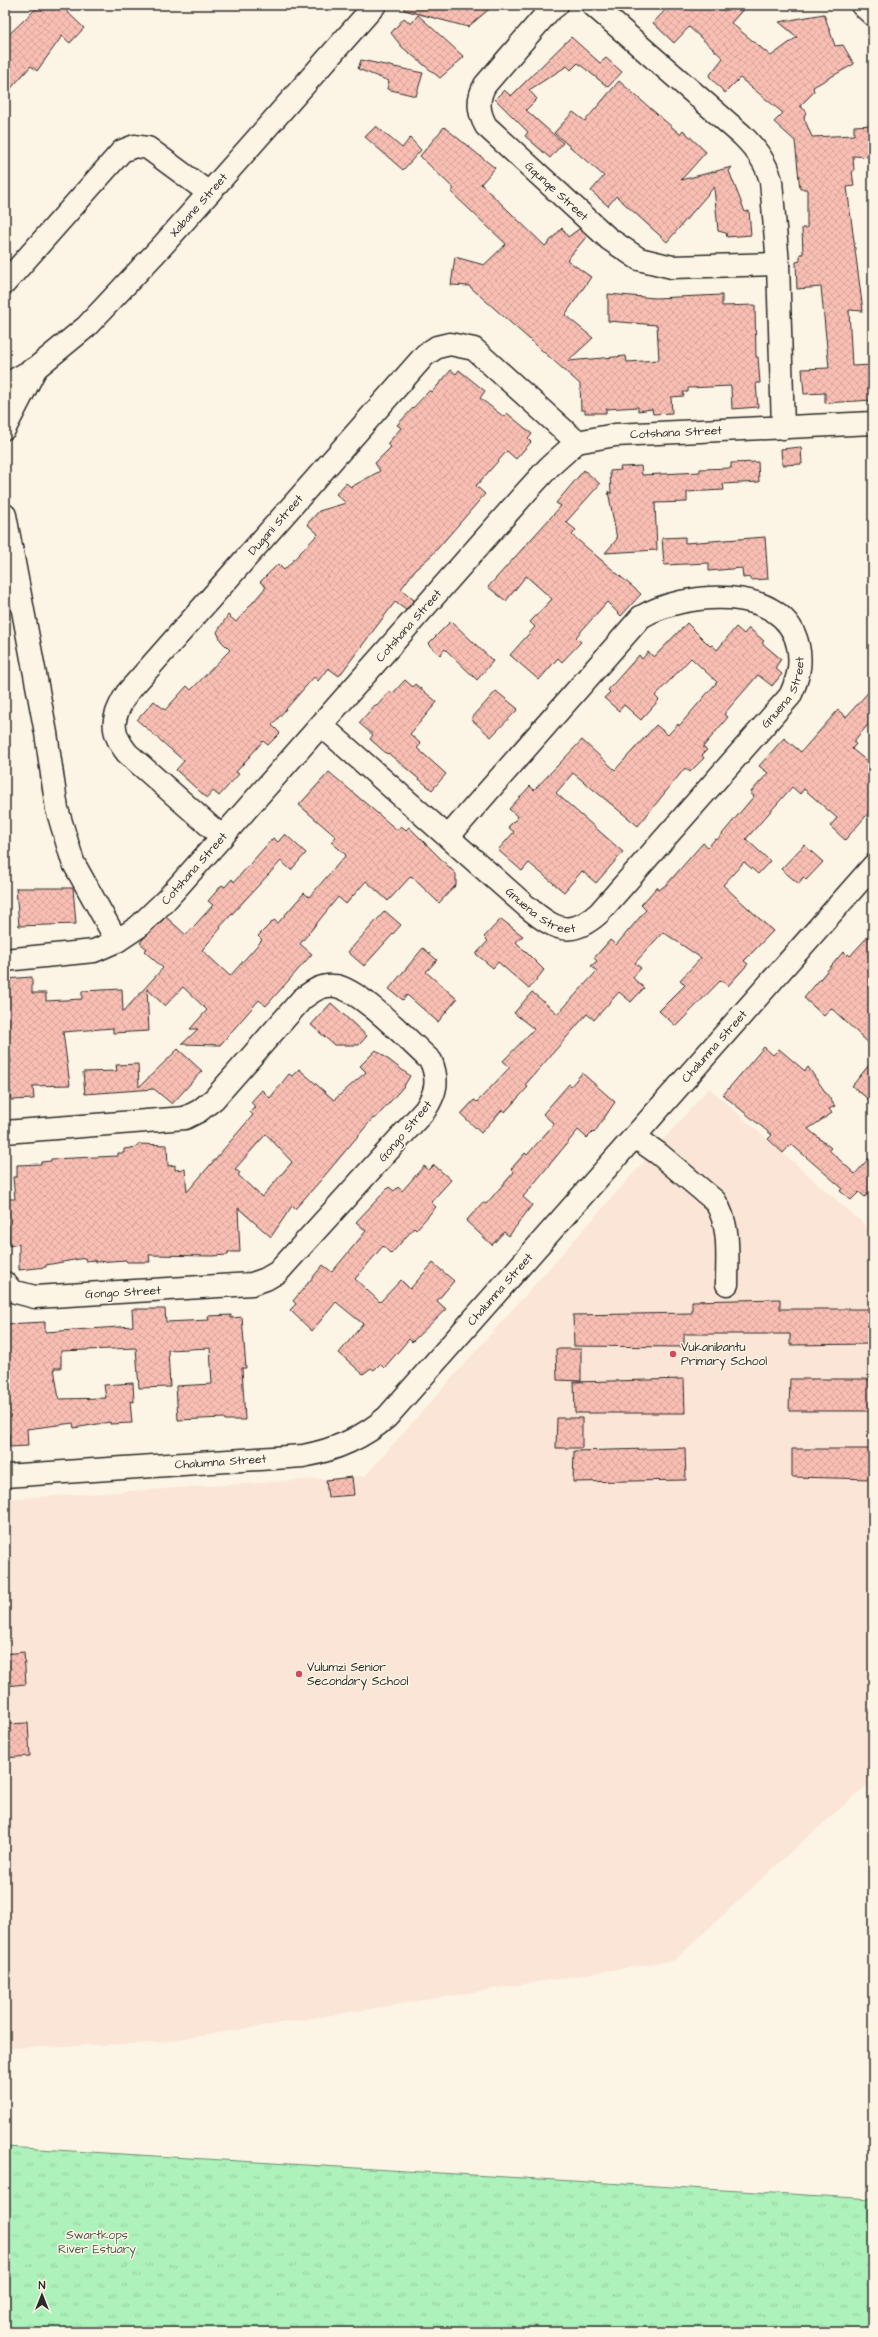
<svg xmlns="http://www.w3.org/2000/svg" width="878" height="2337" viewBox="0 0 878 2337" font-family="'Architects Daughter',sans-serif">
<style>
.built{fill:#fbe5d6}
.grass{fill:url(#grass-tufts);stroke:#6c8e73}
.building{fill:url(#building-cross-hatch);stroke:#2b2b2b;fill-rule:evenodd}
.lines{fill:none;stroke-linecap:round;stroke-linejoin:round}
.minor-casing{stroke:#2b2b2b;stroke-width:25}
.minor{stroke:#fcf5e5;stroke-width:22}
.poi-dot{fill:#d1495b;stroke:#fcf5e5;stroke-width:1.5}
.labels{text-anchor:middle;stroke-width:3;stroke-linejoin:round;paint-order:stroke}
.street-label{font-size:12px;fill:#2b2b2b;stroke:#fcf5e5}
.poi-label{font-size:12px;fill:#2b2b2b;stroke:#fcf5e5;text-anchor:start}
.park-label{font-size:12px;fill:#4c5c4f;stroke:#fcf5e5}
</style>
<defs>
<pattern id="grass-tufts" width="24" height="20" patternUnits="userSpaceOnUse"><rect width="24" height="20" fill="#adf1bb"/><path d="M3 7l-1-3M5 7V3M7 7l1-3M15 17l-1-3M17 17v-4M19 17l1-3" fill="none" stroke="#95cfa1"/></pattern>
<pattern id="building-cross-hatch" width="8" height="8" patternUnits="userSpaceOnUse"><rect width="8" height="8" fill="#fabfb4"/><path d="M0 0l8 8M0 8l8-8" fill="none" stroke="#d6a49b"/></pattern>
</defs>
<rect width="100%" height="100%" fill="#fcf5e5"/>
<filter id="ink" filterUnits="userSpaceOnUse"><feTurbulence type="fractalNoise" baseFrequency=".025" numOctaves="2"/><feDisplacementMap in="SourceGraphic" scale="8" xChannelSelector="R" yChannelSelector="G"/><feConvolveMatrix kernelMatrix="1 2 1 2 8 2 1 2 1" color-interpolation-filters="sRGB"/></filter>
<g filter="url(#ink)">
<path class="built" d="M709,1088L873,1232V1780L794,1849L675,1960L156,2043L5,2048V1499L365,1476Z"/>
<path class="grass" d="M5,2147L873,2199V2332H5Z"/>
<path class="building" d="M40,5H60L84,28L70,43L62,36L37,71L31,66L5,95V38Z
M405,5H494L468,27L404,10Z
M670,5H747L731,23L771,56L797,37L779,22L824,14L835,46L843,45L854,64L813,87L814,92L800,106L806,111L804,118L812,137L854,135V126L873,125V157L853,156L854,171H852L854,186L847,187L863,311L849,310L852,366L873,365V400L825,403V393L804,394L802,369L829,368L821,287L797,289L796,262L800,261V254H803L802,228H807V189H800L795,141L774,122L783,113L740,78L725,93L709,76L723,58L689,27L674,43L653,23Z
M418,15L464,57L440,78L402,47L391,33L404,18L411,24Z
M571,37L600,63L606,58L622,72L608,87L578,63L571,70L567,66L529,90L537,99L526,110L563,143L550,158L525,136L528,132L495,99L504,90L511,96Z
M361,60L423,73L416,96L387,89L389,81L358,69Z
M619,81L680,134L683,130L706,152L681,180L732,167L729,171L745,212L749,211L751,235L727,237L726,233L718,231L714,187L667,242L616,196L608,206L591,191L604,176L554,133L573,112L585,121Z
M376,126L402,148L410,138L421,150L403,170L365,137Z
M444,127L495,168L481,184L545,246L562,228L568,237L579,229L587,236L567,260L591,277L565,315L593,338L568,361L626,356L627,362L659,360L657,325L608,321V294L655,298L722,295V306L755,305L756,357H758L760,383H756L758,407L732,409L731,386L688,388V392H683L684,396L671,397L672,413L653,414L652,409L638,411V407L606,409V413H585V410H581L580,384L469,286L451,285L455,257L484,265L506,244L451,192L454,189L420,156Z
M451,370L456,374L459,370L485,391L480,398L504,417L507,413L532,434L528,439L531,442L516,459L507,451L476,486L485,494L432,555L415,570L401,589L414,600L406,610L395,602L339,676L328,668L318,681L314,677L272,725L280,733L268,745L263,741L236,772L239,774L219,796L213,791L207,798L176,770L184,761L137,720L154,701L165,710L187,686L191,690L230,650L221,641L217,632L228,615L236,622L266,587L260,582L278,564L284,570L318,534L307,524L319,511L346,503L336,494L346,483L351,487L380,471L375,463L391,447L387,444L401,428L397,425L430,390L432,392Z
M801,447L802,464L782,465L781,449Z
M758,462L759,482L723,484L724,490L687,492V502L655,503L657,550L605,553L617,539L608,491L611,494L610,471L621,470L620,467L641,466L642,475L700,472V469L731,468V463Z
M584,470L600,484L566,522L576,530L572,535L641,594L621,616L607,602L576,637L581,642L562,662L558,658L539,680L510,655L535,627L530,622L552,599L526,576L506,601L488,587L561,506L556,503Z
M685,537V543L765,537L768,579L750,580V577L743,578L742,568L709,571V563L664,565L662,538Z
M451,621L493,661L477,680L445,649L440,655L428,644Z
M687,623L710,646L712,645L717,650L736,627L744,634L749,628L764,641L762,643L781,659L775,668L782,674L772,686L758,675L724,714L728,717L703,747L707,750L702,755L704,758L690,772L685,768L638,826L573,773L556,793L623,852L596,883L582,871L564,892L529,863L522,871L498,850L514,832L508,827L518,817L509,809L530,786L534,790L582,740L615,770L656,725L668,735L678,724L679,726L717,682L691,658L655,696L659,700L641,720L624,705L619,711L604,698L610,692L608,690L639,655L642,659L648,652L654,657Z
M405,680L413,687L415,684L437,702L410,734L421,744L417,748L446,774L432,790L388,753L387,754L370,739L373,735L359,723L375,705L377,706L389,692L393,693Z
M873,687V719L853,742L856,744L852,749L873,766V808L845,840L830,826L837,818L804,789L800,794L792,787L746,839L770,861L758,874L744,862L723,885L773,931L744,961L748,964L728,986L721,980L676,1026L659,1011L685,985L680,980L701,958L663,932L635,963L641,968L633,978L644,988L631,1002L619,992L594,1020L587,1014L525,1085L528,1087L505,1112L502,1110L481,1133L461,1114L474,1100L477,1102L510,1067L503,1061L534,1029L514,1013L532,992L558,1014L597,971L591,966L597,961L594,958L610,940L616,945L646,910L641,905L657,887L659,890L667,884L703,843L708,847L715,839L717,840L754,796L750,793L768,773L759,766L784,738L801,752L838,710L846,717Z
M496,691L518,709L491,737L471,719Z
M329,772L397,830L401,826L406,830L409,827L456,874V885L439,903L411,876L388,901L366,881L346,904L338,897L300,944L312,954L266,1006L259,1000L220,1045L182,1044L198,1029H190L207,1010L183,987L165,1006L147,989L149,1031L113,1033V1028L63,1032L70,1085L33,1086L34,1099L11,1100L7,1063H11L5,1027V979L32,977V993H46V1001L82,999V991L122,989L123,1012L163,968L144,951L147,949L140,943L143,939L166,917L186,935L213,905L208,901L222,885L225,887L232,879L234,882L273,838L278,842L285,834L306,853L291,870L281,861L220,927L221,928L202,950L230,976L262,940L258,936L274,920L278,923L304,893L309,897L346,855L331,842L336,837L299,805Z
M804,845L823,862L806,880L803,877L799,884L781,869Z
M16,888H73L76,924L19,926Z
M385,911L401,925L364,966L348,952Z
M501,919L523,936L516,942L544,970L529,989L498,962L493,968L476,954L488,941L484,937Z
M873,931V1047L831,1008L824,1016L804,998L843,952L847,956L848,954L850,956Z
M423,948L437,960L426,972L457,999L438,1022L407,995L403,1000L389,989Z
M331,1003L367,1036L359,1045H334L311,1025Z
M764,1047L773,1055L779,1049L805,1071L808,1067L835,1106L829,1109L832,1113L808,1129L831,1148L829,1150L855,1174L870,1157L873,1159V1188L865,1197L859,1192L851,1200L840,1191L842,1188L791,1144L783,1153L768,1139L772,1135L723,1095Z
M178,1049L202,1071L172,1104L154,1089L85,1094L83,1072L117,1071L116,1065L138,1064L139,1087Z
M376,1050L410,1076L404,1086L375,1119L373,1118L321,1180L295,1209L292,1206L271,1237L238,1208L240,1252H228V1255L211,1256L149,1255L150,1262H127L126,1260L96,1262L95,1260L86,1261L85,1258L46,1265V1267L19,1270V1244L9,1246L7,1199H15L13,1177H17V1165L41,1164V1162L51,1161V1159L118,1156V1153H124V1149L137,1147L138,1144L167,1145L168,1166L175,1165V1170L185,1169L187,1192L253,1115L250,1112L255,1107L251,1102L262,1090L270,1098L289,1074L292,1076L299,1069L334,1100L366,1072L360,1066ZM266,1134L292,1162L262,1197L238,1175L240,1173L235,1169Z
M873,1060V1103L852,1086Z
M582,1073L615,1102L594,1133L593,1132L587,1138L578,1130L523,1197L532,1205L509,1236L504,1232L492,1245L466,1221L483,1202L486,1204L514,1172L511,1169L525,1153L527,1155L554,1124L543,1114L569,1084L571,1086Z
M434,1165L451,1180L431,1202L436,1207L416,1230L414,1228L391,1254L383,1246L355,1279L380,1302L401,1280L410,1289L433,1263L454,1281L437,1301L446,1309L412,1342L409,1339L384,1368L380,1364L374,1370L371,1368L363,1374L339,1353L363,1324L336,1302L312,1331L290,1310L296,1304L293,1301L323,1265L332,1272L366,1231L356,1222L389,1187L394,1191L398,1187L402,1191L424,1166L429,1170Z
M780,1299V1309H873V1344L790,1345V1334H684V1347L574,1346L573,1315L692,1313V1301Z
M132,1309H165L166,1322L209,1320L208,1316L231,1315V1318L242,1317L246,1368H242L245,1420H225L224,1418L178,1420L176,1386L212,1384L210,1348L168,1350L170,1387L139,1388L136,1348L61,1351V1368H54L59,1399L106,1398L104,1385L133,1383L134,1402L130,1401L132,1423L110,1424V1422L74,1428L73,1423L27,1429L28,1446L9,1447V1434H5V1324L45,1322V1332L133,1326Z
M556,1349H581V1381L557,1380Z
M684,1379L685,1413H575L574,1382Z
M790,1379H873V1411H789Z
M557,1418H582V1448H556Z
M685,1448L686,1480L573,1482L574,1451Z
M792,1449H873V1479L792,1477Z
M352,1477L354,1495L328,1497L326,1480Z
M24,1652L26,1684L5,1686V1654Z
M28,1723L30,1756L5,1758V1724Z"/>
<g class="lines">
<defs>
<g id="minor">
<path id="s1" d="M557,5L548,12L485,85C477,99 478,112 486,126L609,239L639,259L672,267L778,264"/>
<path d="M593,5L742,135C756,149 766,162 771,181L778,264L783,428"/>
<path d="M862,5L873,15"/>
<path d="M5,283L122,151L135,146L148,148L209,193"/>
<path id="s2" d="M5,385L36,368L86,327L163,245L375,5"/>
<path d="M5,428L36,368"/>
<path d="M5,515L46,733L57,809L73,862L117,941"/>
<path id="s3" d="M321,725L526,906C553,928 569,940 599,913L790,696C798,679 802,664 798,646C785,583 684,591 641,617L448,837"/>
<path id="s4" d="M222,837L127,753C109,730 112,717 127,693L425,355L437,347L450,344L474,349L577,442"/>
<path id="s5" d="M5,960L94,951L117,941L138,927L166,900L222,837L527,491L549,467L577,442L615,435L873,423"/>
<path d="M5,1132L185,1118L199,1111L214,1099L302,999C313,991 322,984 335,986C360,989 411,1043 431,1061C439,1081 436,1093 425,1110L278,1272L266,1279L252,1284L35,1297L12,1291L5,1283"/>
<path d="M635,1137L659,1154L715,1201C731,1226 727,1256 727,1284"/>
<path id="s6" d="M5,1476L303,1456C335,1450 362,1439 387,1417L873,866"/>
</g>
</defs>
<use href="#minor" class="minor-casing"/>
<use href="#minor" class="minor"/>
</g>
</g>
<g class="poi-dot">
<circle cx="673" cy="1354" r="4"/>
<circle cx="299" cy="1674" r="4"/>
</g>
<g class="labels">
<g class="street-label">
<text dy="4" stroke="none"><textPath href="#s1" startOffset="247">Gqunqe Street</textPath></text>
<text dy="4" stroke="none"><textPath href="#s2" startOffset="266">Xabane Street</textPath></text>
<text dy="4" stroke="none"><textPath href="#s5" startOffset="894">Cotshana Street</textPath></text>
<text dy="4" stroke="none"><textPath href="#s4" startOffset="417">Dugani Street</textPath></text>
<text dy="4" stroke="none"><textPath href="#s5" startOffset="545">Cotshana Street</textPath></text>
<text dy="4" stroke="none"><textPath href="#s3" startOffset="647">Gnuena Street</textPath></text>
<text dy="4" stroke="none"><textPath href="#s5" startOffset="221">Cotshana Street</textPath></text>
<text dy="4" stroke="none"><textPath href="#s3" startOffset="289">Gnuena Street</textPath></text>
<text dy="4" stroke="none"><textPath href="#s6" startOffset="887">Chalumna Street</textPath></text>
<text transform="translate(405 1131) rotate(-50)" y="4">Gongo Street</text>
<text dy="4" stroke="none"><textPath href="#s6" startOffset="563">Chalumna Street</textPath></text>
<text transform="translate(123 1292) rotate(-3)" y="4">Gongo Street</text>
<text dy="4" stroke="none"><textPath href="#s6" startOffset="216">Chalumna Street</textPath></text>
</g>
<g class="poi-label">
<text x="681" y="1351">Vukanibantu<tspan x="681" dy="14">Primary School</tspan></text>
<text x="307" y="1671">Vulumzi Senior<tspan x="307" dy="14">Secondary School</tspan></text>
</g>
<g class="park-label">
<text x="97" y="2239">Swartkops<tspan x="97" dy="14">River Estuary</tspan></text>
</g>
</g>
<rect width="878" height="2337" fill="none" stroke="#fcf5e5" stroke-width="20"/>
<rect x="10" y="10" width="858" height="2317" fill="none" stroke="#2b2b2b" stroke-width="1.5" filter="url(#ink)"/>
<g transform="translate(42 2295)" stroke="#fcf5e5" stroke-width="3" paint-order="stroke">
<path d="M0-3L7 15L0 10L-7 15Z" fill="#2b2b2b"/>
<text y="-6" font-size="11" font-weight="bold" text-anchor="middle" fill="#2b2b2b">N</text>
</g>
</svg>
